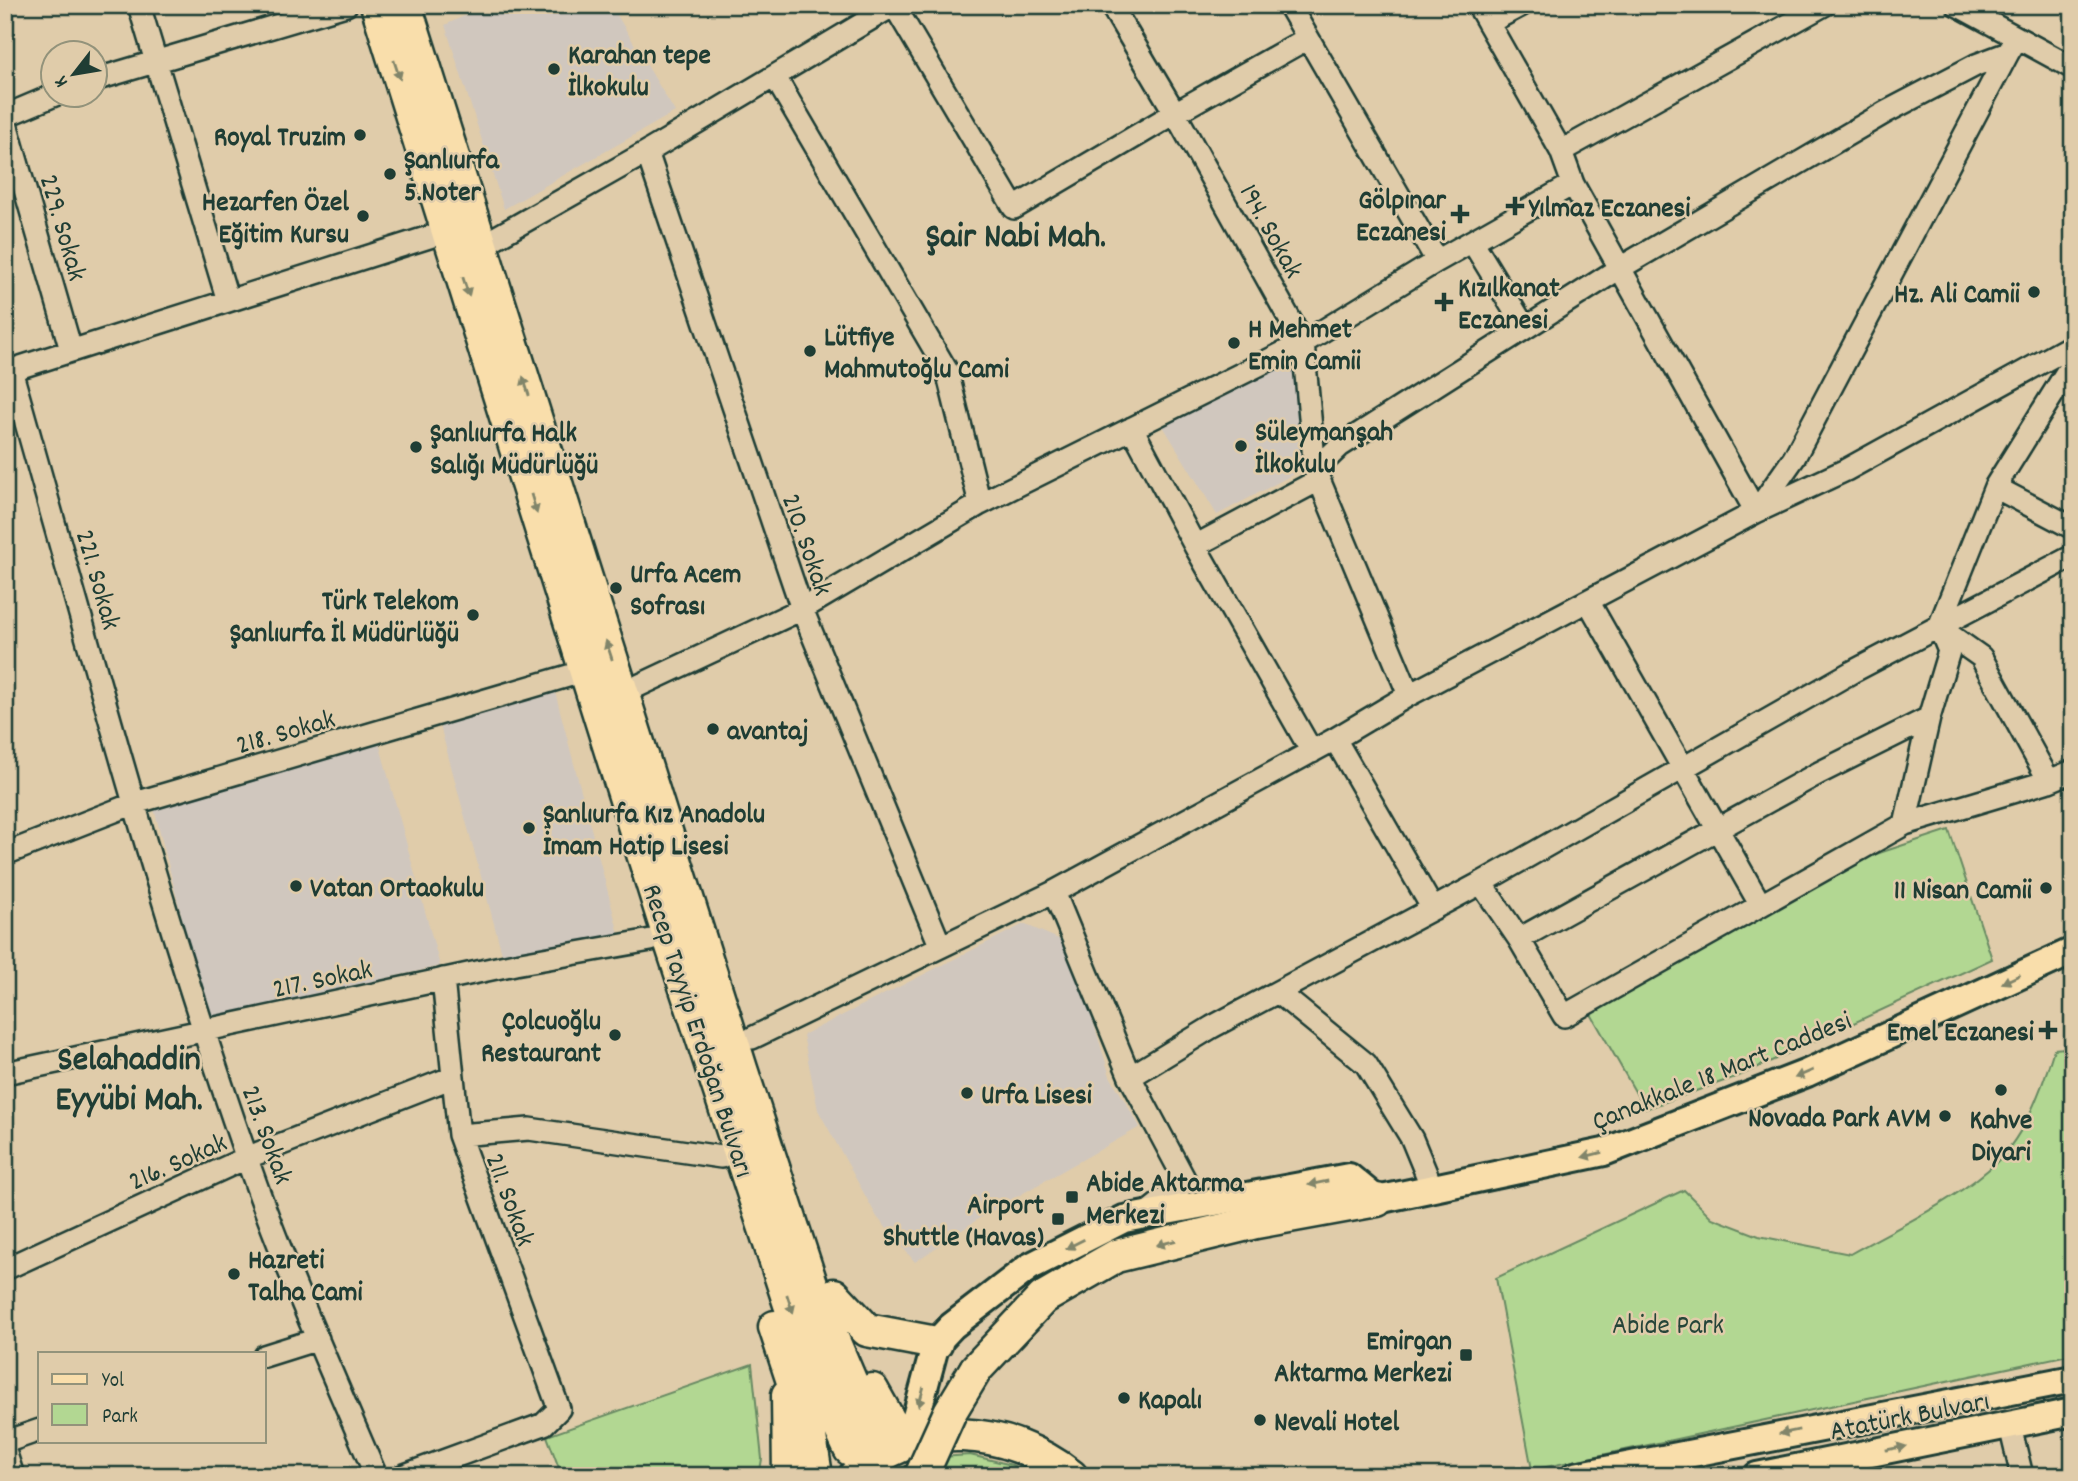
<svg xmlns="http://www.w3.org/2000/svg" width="2078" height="1481" viewBox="0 0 2078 1481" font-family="Dekko,sans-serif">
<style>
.built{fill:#d0c7be}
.green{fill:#b2d792;stroke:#688a63;stroke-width:2}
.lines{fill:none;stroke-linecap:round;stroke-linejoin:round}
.highway-tunnel{stroke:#b9af92;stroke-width:32;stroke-dasharray:32 16;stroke-linecap:butt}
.minor-casing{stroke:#1f3d34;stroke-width:26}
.major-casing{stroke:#1f3d34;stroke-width:32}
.highway-casing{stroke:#1f3d34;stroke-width:37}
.minor{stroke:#e0ccaa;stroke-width:21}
.major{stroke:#f9deab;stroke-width:26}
.highway{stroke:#f9deab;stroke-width:32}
.highway-bridge-casing{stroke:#1f3d34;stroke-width:37;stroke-linecap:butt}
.highway-bridge{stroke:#f9deab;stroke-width:32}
.oneway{fill:#81856a}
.poi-dot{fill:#1f3d34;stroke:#e0ccaa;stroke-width:2.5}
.labels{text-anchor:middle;stroke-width:5;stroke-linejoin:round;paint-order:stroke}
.poi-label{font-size:28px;font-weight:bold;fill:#1f3d34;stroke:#e0ccaa;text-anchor:start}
.street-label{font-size:28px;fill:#1f3d34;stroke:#e0ccaa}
.park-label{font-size:28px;fill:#264539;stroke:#e0ccaa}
.district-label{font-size:35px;font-weight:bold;fill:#1f3d34;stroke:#e0ccaa}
</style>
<rect width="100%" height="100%" fill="#e0ccaa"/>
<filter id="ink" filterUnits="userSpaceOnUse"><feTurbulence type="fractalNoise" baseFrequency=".0143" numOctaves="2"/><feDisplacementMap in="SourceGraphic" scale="14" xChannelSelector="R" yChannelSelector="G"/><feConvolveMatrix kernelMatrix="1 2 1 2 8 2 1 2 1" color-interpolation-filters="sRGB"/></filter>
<g filter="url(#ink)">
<path class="built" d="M488,5H611L675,112L504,209L445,25Z
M1294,357L1307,467L1217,515L1163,426Z
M554,688L619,934L503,957L439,722Z
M378,739L440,966L208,1019L153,805Z
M1024,924L1061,940L1087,1002L1110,1076L1140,1127L981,1217L915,1262L877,1217L818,1110L803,1035Z"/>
<path class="green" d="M1949,830L1992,959L1741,1075L1645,1109L1587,1007L1858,860Z
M2065,1048L2073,1077V1354L1532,1470L1496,1278L1684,1190L1712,1218L1759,1236L1850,1254C1896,1228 1948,1204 1988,1170C2023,1141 2041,1092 2054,1049Z
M752,1364L762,1459L759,1476H562L547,1436Z
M970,1455L1012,1465L1032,1476H881L926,1458Z"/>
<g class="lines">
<path class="highway-tunnel" d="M873,1434L897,1476"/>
<defs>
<path id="minor" d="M139,5L228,301
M1111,5L1175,113L1308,38
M1289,5L1437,261L1573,184
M1478,5L1561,151L1573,184L1756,512L1794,458L2008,53
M1957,5L2073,68
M1488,23L1522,5
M775,77L947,371L980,504
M94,80L346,5
M5,116L57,94
M5,120L71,350
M1561,151L1824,5
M647,152L802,609L940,945
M1472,241L1525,328
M481,246L647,152L894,5L1014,208L1175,113L1303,343L1315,470L1409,695
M11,370C86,633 156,898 246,1156C283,1264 331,1370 376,1476
M5,372L448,231
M1132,428L1195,546L1319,480
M1315,470L1340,446L1620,268L1886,112L1976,65L2008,53L2016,40
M1995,487L2073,528
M1195,546L1312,752
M1588,601L1760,904
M1940,628L1981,657L2049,781
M623,693L802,609L980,504L1303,343L1437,261
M1335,739L1433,909
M1905,824L1929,718
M5,854L135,803L585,671
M1481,883L1519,939L1564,1016L1905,824L2049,781L2073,771
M1054,892L1130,1077L1186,1182L1146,1214
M1519,939L1819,773L1929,718L1949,651L1939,627L1995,487L2073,362
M1279,993L1366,1064L1412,1139L1433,1190
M752,1038L1054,892L1335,739L1409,695L1756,512L1846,470L2073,345
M5,1073L515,964L651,940
M1130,1077L1212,1027L1481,883L1852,672L2073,556
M459,1135L529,1129L721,1157
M5,1269L246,1158L453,1077
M264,1356L318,1339
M2010,1426L2022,1476
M5,1442L40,1430
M5,1451L13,1476
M402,1476L544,1424L559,1409L459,1135L443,979"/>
<path id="major" d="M909,1443L936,1343L952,1326L1029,1267L1124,1219L1349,1177L1377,1200L1604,1152L1807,1073L2073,951
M1575,1476L2073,1379
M1757,1476L2073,1412"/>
<path id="highway" d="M377,5L671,943L807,1356L850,1449
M405,5L741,1069L818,1305L873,1434
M834,1295L867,1330L936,1343
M775,1327L809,1430L816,1476
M976,1369L1043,1298L1116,1256L1256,1222L1377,1200
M872,1390L890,1422L909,1443
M788,1395L789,1476
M855,1476C916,1417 1008,1426 1071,1476"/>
</defs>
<use href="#minor" class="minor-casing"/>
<use href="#major" class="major-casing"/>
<use href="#highway" class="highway-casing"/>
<use href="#minor" class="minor"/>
<use href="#major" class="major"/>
<use href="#highway" class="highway"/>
<defs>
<path id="highway-bridge" d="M921,1476L950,1412L976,1369"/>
</defs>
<use href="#highway-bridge" class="highway-bridge-casing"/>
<use href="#highway-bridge" class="highway-bridge"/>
</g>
<defs><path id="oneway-solid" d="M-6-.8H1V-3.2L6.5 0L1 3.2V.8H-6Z" transform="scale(1.75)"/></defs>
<g class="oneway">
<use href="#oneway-solid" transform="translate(397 70) rotate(72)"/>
<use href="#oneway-solid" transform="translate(466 287) rotate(72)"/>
<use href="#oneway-solid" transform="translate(526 386) rotate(-108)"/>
<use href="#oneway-solid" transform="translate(534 504) rotate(73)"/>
<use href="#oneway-solid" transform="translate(609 650) rotate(-108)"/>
<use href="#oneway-solid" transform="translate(2011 979) rotate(155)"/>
<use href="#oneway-solid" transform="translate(1804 1074) rotate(157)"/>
<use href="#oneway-solid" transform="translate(1592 1155) rotate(166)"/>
<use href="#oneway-solid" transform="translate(1318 1183) rotate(169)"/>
<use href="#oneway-solid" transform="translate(1166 1243) rotate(165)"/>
<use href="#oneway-solid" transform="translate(1075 1244) rotate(153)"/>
<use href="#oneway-solid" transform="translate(790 1304) rotate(72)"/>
<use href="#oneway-solid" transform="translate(921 1397) rotate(105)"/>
<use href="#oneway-solid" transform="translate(1789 1432) rotate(169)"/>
<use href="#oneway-solid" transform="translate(1896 1448) rotate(-11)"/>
</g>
</g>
<g class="poi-dot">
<circle cx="554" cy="69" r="7"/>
<circle cx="360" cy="135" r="7"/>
<circle cx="390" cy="174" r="7"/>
<path d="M1511.5 195.5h7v7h7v7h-7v7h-7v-7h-7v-7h7z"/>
<path d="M1456.5 203.5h7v7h7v7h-7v7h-7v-7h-7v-7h7z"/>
<circle cx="363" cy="216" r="7"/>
<circle cx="2034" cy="292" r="7"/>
<path d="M1440.5 291.5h7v7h7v7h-7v7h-7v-7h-7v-7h7z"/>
<circle cx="1234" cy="343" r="7"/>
<circle cx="810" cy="351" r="7"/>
<circle cx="1241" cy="446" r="7"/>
<circle cx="416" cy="447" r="7"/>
<circle cx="616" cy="588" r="7"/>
<circle cx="473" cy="615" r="7"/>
<circle cx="713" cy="729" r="7"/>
<circle cx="529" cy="828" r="7"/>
<circle cx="296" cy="886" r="7"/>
<circle cx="2046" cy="888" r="7"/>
<path d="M2044.5 1019.5h7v7h7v7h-7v7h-7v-7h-7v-7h7z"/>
<circle cx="615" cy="1035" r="7"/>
<circle cx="2001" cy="1090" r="7"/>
<circle cx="967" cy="1093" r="7"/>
<circle cx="1945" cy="1116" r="7"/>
<rect x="1065" y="1190" width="14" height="14" rx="3.5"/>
<rect x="1051" y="1212" width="14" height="14" rx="3.5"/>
<circle cx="234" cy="1274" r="7"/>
<rect x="1459" y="1348" width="14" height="14" rx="3.5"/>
<circle cx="1124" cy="1398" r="7"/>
<circle cx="1260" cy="1420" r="7"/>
</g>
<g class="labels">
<g class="poi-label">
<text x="568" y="63">Karahan tepe<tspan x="568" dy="32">İlkokulu</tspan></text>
<text x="346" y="145" text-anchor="end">Royal Truzim</text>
<text x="404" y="168">Şanlıurfa<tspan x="404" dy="32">5.Noter</tspan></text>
<text x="1446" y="208" text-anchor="end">Gölpınar<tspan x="1446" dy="32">Eczanesi</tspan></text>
<text x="349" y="210" text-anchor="end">Hezarfen Özel<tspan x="349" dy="32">Eğitim Kursu</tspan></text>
<text x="1529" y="216">Yılmaz Eczanesi</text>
<text x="1458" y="296">Kızılkanat<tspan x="1458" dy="32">Eczanesi</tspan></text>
<text x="2020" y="302" text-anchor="end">Hz. Ali Camii</text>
<text x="1248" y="337">H Mehmet<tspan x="1248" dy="32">Emin Camii</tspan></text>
<text x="824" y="345">Lütfiye<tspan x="824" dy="32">Mahmutoğlu Cami</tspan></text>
<text x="1255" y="440">Süleymanşah<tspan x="1255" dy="32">İlkokulu</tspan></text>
<text x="430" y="441">Şanlıurfa Halk<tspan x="430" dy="32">Salığı Müdürlüğü</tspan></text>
<text x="630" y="582">Urfa Acem<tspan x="630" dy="32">Sofrası</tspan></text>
<text x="459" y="609" text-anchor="end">Türk Telekom<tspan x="459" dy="32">Şanlıurfa İl Müdürlüğü</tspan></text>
<text x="727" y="739">avantaj</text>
<text x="543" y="822">Şanlıurfa Kız Anadolu<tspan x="543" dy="32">İmam Hatip Lisesi</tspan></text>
<text x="310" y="896">Vatan Ortaokulu</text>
<text x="2032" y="898" text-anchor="end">11 Nisan Camii</text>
<text x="601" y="1029" text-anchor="end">Çolcuoğlu<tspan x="601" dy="32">Restaurant</tspan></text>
<text x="2034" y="1040" text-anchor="end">Emel Eczanesi</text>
<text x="981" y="1103">Urfa Lisesi</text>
<text x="1931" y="1126" text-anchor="end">Novada Park AVM</text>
<text x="2001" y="1128" text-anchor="middle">Kahve<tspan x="2001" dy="32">Diyari</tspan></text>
<text x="1086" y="1191">Abide Aktarma<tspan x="1086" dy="32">Merkezi</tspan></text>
<text x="1044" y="1213" text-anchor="end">Airport<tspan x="1044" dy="32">Shuttle (Havas)</tspan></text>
<text x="248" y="1268">Hazreti<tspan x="248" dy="32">Talha Cami</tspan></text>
<text x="1452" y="1349" text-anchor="end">Emirgan<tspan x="1452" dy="32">Aktarma Merkezi</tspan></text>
<text x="1138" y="1408">Kapalı</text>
<text x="1274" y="1430">Nevali Hotel</text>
</g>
<g class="street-label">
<text transform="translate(65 227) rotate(74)" y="10">229. Sokak</text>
<text transform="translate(1273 230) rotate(61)" y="10">194. Sokak</text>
<text transform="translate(809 544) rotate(71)" y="10">210. Sokak</text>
<text transform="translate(100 579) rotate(74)" y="10">221. Sokak</text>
<text transform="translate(285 730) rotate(-16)" y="10">218. Sokak</text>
<text transform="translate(322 977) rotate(-12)" y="10">217. Sokak</text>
<text transform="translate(700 1030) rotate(72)" y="10">Recep Tayyip Erdoğan Bulvarı</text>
<text transform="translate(1721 1069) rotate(-22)" y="10">Çanakkale 18 Mart Caddesi</text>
<text transform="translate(269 1134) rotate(70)" y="10">213. Sokak</text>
<text transform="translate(177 1160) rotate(-24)" y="10">216. Sokak</text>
<text transform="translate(512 1199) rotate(70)" y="10">211. Sokak</text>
<text transform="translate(1909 1414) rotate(-11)" y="10">Atatürk Bulvarı</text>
</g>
<g class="park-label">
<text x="1668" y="1333">Abide Park</text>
</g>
<g class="district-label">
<text x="1016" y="246">Şair Nabi Mah.</text>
<text x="129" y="1069">Selahaddin<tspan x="129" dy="40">Eyyübi Mah.</tspan></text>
</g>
</g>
<rect width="2078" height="1481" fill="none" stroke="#e0ccaa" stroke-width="28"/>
<rect x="14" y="14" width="2050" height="1453" fill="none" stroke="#1f3d34" stroke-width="2.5" filter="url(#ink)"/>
<rect x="38" y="1352" width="228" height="91" fill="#e0ccaa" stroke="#93937b" stroke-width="2"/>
<rect x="52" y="1374" width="35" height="10" fill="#f9deab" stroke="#93937b" stroke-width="2"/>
<text x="102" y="1386" font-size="21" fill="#1f3d34">Yol</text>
<rect x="52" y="1404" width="35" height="21" fill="#b2d792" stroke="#93937b" stroke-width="2"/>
<text x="102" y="1422" font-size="21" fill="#1f3d34">Park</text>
<g transform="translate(74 74) rotate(239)"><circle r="33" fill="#e0ccaa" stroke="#93937b" stroke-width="2"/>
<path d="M0-5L12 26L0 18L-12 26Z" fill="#1f3d34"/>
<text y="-10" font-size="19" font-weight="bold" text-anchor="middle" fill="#1f3d34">K</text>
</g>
</svg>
